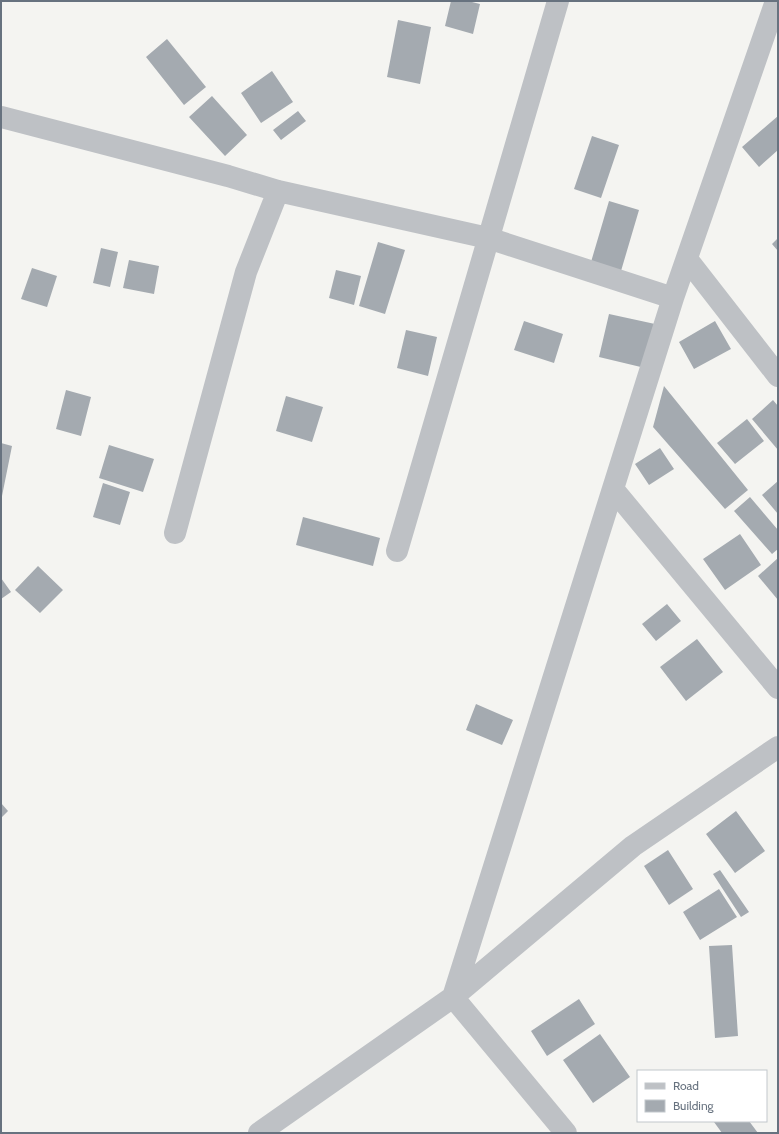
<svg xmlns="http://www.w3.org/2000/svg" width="779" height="1134" viewBox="0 0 779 1134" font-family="Cabin,sans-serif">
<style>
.building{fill:#a4aab0}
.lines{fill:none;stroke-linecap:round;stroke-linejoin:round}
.minor{stroke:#bec1c5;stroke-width:22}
</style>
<rect width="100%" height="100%" fill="#f4f4f1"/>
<path class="building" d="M451,1H468L480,4L473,34L445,26Z
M398,20L431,27L420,84L387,77Z
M167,39L206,87L184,105L146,57Z
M272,71L293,102L261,123L241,93Z
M212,96L247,135L225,156L189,117Z
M298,111L306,121L281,140L273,130Z
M778,116V150L759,167L742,147Z
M592,136L619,145L601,198L574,189Z
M609,201L639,210L621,271L591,262Z
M778,238V251L772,244Z
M378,242L405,250L385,314L359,306Z
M101,248L118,252L110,287L93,283Z
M129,260L159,266L154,294L123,288Z
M32,268L57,276L47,307L21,299Z
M336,270L361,276L354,305L329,298Z
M609,314L655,324L645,368L599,357Z
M524,321L563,334L554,363L514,350Z
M715,321L731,349L694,369L679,342Z
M406,330L437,337L428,376L397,368Z
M664,386L748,490L725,509L653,427Z
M66,390L91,397L81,436L56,429Z
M286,396L323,407L312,442L276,431Z
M773,400L778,406V450L752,419Z
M747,419L764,441L735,464L717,443Z
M1,443L12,446L2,496H1Z
M109,445L154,459L143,492L99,478Z
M660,448L674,469L649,485L635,464Z
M778,481V514L762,495Z
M103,483L130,492L120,525L93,517Z
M750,497L778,530V549L772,554L734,511Z
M303,517L380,538L373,566L296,545Z
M740,534L761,565L725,590L703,559Z
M778,558V600L758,576Z
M38,566L63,590L40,613L15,590Z
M1,578L11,592L1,599Z
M667,604L681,621L656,641L642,624Z
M697,639L723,672L686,701L660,667Z
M476,704L513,720L502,745L466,730Z
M1,803L8,811L1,818Z
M736,811L765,851L735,873L706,834Z
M668,850L693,889L669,905L644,866Z
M720,870L749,912L741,917L713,874Z
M719,889L737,917L700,940L683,912Z
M732,945L738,1036L715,1038L709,946Z
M579,999L595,1024L547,1056L531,1031Z
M600,1034L630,1077L593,1103L563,1060Z
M715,1121H749L758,1133H722L714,1122Z"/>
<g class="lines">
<path class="minor" d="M1,117L228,176L278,191L488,238L673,298
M687,259L778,376
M613,489L778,688
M175,533L246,272L278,191
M397,551L558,1
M453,997L673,298L776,1
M453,997L566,1133
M259,1133L453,997L633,846L778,747"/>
</g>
<rect width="779" height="1134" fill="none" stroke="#67727f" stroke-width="4"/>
<rect x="637" y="1070" width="130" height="52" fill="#ffffff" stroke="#c2c7cc"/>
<rect x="645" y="1083" width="20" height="6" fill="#bec1c5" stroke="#c2c7cc"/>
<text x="673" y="1090" font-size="12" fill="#67727f">Road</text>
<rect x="645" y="1100" width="20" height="12" fill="#a4aab0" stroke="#c2c7cc"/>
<text x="673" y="1110" font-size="12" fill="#67727f">Building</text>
</svg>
